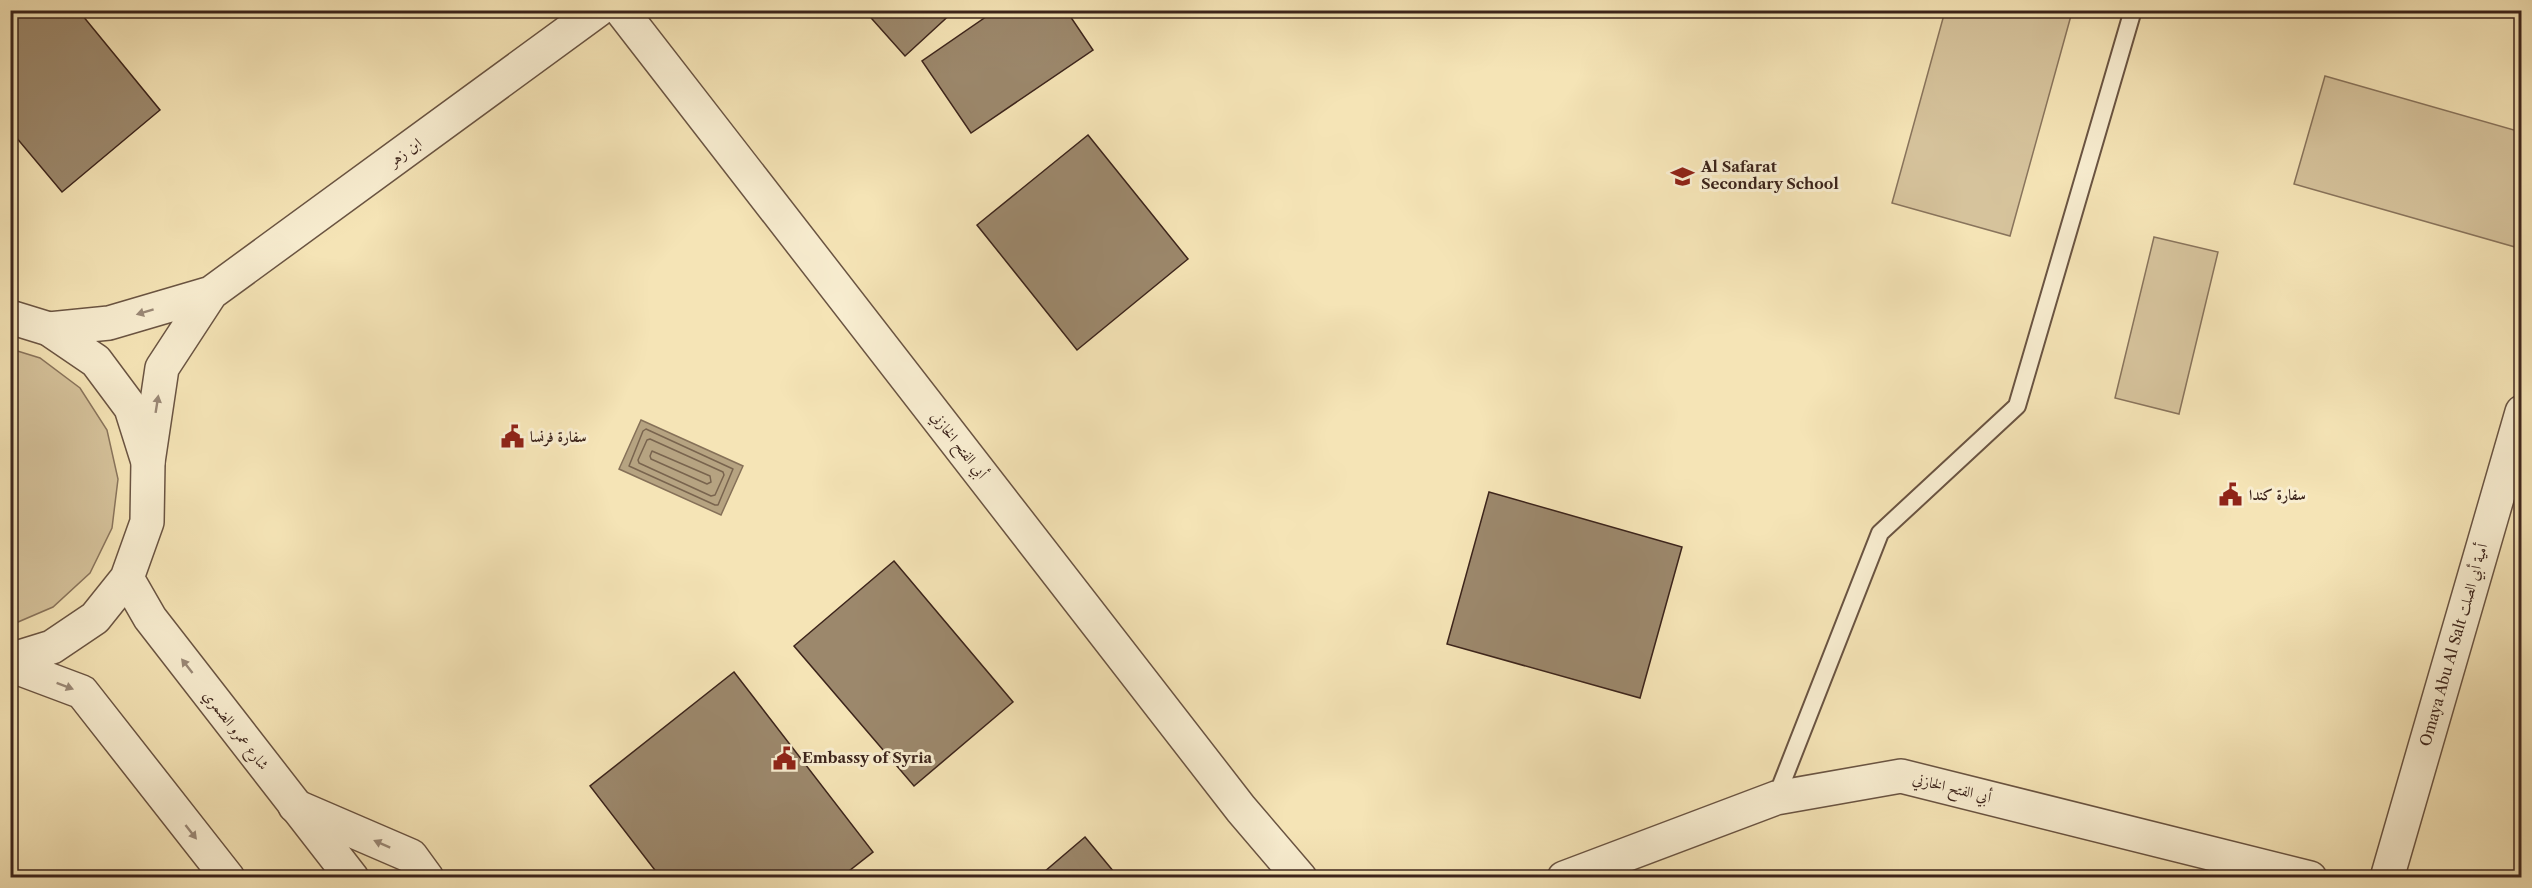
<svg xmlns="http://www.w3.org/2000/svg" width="2532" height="888" viewBox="0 0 2532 888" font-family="'Libre Caslon Text',Amiri,serif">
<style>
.green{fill:#d6c39c;stroke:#89745c;stroke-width:1.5}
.water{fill:#b6a381;stroke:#857058;stroke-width:1.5}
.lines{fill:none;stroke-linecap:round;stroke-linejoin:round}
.shore{stroke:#79644e;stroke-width:1.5}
.building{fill:#9c886c;stroke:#3c241b;stroke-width:1.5}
.service-casing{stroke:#6a5442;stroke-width:20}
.minor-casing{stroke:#6a5442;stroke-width:36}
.tertiary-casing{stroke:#6a5442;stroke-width:36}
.service{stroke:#f8edd0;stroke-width:16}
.minor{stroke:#f8edd0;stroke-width:33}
.tertiary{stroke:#f8edd0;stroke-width:33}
.oneway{fill:#9a8876}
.labels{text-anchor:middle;stroke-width:6;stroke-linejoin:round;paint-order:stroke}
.street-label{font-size:15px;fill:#3c241b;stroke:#f8edd0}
.poi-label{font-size:15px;font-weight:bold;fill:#3c241b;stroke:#f8edd0;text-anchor:start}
</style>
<rect width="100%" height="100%" fill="#f5e4b6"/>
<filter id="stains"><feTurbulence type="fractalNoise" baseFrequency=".00333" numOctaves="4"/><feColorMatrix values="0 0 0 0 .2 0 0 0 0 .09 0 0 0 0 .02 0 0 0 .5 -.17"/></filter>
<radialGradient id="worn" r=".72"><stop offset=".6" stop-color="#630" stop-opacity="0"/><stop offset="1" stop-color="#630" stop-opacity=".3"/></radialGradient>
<path class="green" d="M2068,11L2072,12L2010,236L1892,203L1945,11Z
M2325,76L2521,132V225L2515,247L2294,184Z
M2154,237L2218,252L2179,414L2115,398Z
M11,349L40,358L80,388L107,430L118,479L112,528L90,573L53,607L11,625Z"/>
<path class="water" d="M641,420L743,466L721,515L619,469Z"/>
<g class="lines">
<path class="shore" d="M646,429L733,469L718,505H715L629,466L643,431Z
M650,439L723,472L724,475L715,495L711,496L639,463L638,460L647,440Z
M652,451L710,476L711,482L707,484L651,459L650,456Z"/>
</g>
<path class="building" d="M10,10H78L160,110L62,192L10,130Z
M864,10H955L905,56Z
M996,10H1066L1093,50L971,133L922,61Z
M1088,135L1188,259L1077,350L977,225Z
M1489,492L1682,547L1640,698L1447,644Z
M894,561L1013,702L914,786L794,646Z
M734,672L873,852L840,878H661L590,786Z
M1085,837L1119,878H1037Z"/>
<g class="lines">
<defs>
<path id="service" d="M1776,798L1880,533L2017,406L2133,10"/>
<path id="minor" d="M621,10L1241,809L1300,878
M211,293L598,10
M49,329L109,323L211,293L162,368L148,462
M295,806L411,856L427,878
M1564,878L1776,798L1901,776L2310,878
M2387,878L2522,412"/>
<path id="tertiary" d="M10,317L49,329L96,361L131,408L148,462L147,522L127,578L95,618L52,647L10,660
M127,578L150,618L352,878
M10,665L82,692L228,878"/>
</defs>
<use href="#service" class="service-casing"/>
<use href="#minor" class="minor-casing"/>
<use href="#tertiary" class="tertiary-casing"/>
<use href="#service" class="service"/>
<use href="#minor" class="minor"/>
<use href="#tertiary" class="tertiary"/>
</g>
<defs><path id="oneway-solid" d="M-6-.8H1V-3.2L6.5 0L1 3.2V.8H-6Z" transform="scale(1.5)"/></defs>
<g class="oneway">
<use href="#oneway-solid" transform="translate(145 312) rotate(163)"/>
<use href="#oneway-solid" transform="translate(157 404) rotate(-81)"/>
<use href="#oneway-solid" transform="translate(187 666) rotate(-128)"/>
<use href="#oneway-solid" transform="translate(65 686) rotate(21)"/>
<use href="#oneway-solid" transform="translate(191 832) rotate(52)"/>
<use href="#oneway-solid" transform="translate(382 844) rotate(-156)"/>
</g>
<defs>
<symbol id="school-bare" viewBox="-9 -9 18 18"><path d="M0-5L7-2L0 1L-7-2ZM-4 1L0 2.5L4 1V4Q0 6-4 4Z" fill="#8f2418" stroke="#f8edd0" stroke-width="2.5" paint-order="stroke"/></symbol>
<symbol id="civic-bare" viewBox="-9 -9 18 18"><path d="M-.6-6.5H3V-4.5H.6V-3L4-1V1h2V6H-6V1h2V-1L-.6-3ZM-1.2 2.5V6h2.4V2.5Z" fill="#8f2418" stroke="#f8edd0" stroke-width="2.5" paint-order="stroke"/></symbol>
</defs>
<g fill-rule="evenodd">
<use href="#school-bare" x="1666" y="160" width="33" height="33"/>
<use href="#civic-bare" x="496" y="420" width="33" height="33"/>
<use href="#civic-bare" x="2214" y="478" width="33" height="33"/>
<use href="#civic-bare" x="768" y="742" width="33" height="33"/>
</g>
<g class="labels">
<g class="street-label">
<text transform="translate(405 152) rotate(-36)" y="5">ابن زهر</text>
<text transform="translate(959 445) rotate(52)" y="5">أبي الفتح الخازني</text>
<text transform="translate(2454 645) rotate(-74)" y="5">Omaya Abu Al Salt أمية أبي الصلت</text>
<text transform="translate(236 730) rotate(52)" y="5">شارع عمرو الضمري</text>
<text transform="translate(1952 788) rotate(14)" y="5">أبي الفتح الخازني</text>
</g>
<g class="poi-label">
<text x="1701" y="172">Al Safarat<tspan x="1701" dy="17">Secondary School</tspan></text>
<text x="530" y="442">سفارة فرنسا</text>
<text x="2249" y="500">سفارة كندا</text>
<text x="802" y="763">Embassy of Syria</text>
</g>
</g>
<rect width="2532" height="888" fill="none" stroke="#f5e4b6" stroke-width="36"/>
<rect x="12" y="12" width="2508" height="864" fill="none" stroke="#3c241b" stroke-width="3"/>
<rect x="18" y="18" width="2496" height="852" fill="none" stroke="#3c241b" stroke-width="1.5"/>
<rect width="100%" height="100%" filter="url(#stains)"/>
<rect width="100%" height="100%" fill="url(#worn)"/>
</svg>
